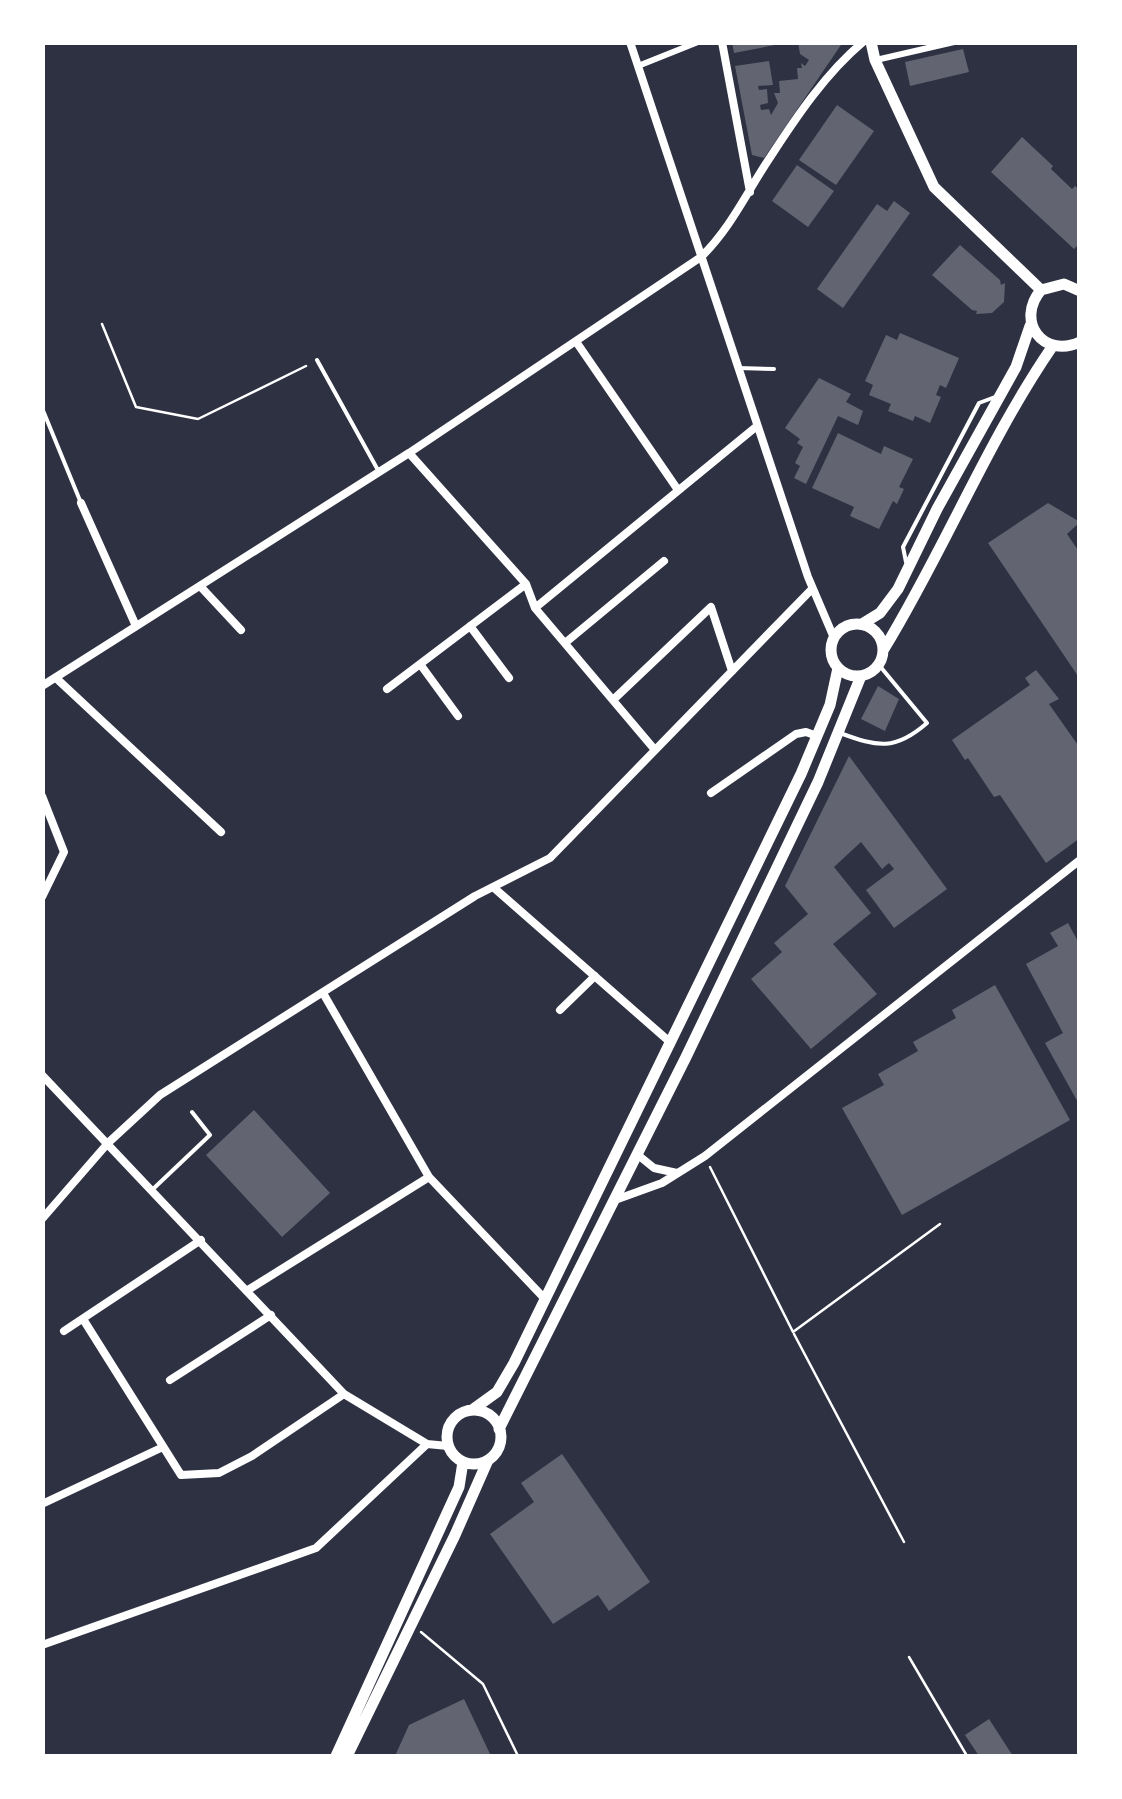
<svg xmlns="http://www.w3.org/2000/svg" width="1122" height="1799" viewBox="0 0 1122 1799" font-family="'Fira Sans',sans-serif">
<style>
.building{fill:#626471}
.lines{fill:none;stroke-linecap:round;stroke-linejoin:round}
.path{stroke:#fff;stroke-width:2.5}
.service{stroke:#fff;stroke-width:4}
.pedestrian{stroke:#fff;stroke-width:6}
.minor{stroke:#fff;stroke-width:8}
.secondary{stroke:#fff;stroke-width:11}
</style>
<rect width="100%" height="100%" fill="#2d3142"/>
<path class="building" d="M732,42H780V44L734,53Z
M798,42H843L764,158L752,155L735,66L769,61L773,85L758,86L759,90L767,89L768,103L760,105L761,110L769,109L771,115L778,103L774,93H780L779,81L798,79L797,68H802L801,63L805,66L809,60L800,54Z
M963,49L969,72L910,86L905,62Z
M837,105L874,131L836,185L799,160Z
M1022,137L1053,166L1051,169L1072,189L1075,186L1080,190V243L1074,249L991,172Z
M797,165L834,191L808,227L772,201Z
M894,201L910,213L843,308L817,289L877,204L887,211Z
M960,245L1000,280L1001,285L1005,283L1004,302L992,313L976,314L977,311L972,310L932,275Z
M900,333L959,358L946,388L940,385L936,395L941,397L930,423L915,416L913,421L888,411L891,404L869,395L873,385L865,381L886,335L897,340Z
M819,378L851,394L846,402L863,411L858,425L838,416L806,484L794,478L800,466L795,463L803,447L797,443L800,439L785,428Z
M838,433L881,454L884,446L913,459L899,487L904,489L897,504L893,501L879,529L850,516L854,507L812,488Z
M1048,503L1080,522L1067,534L1080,553V679L988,543Z
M1036,670L1059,699L1049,704L1080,748V838L1046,863L1000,795L994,797L968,758L965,760L952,740L1030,685L1025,678Z
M878,686L899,699L885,731L861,719Z
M849,756L947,889L894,928L866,890L894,869L889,863L882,869L861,842L834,867L871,913L833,944L877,994L811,1049L751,979L782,952L774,943L808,914L785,886Z
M1068,923L1080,945V1106L1045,1043L1063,1033L1026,964L1058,946L1050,933Z
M995,985L1070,1120L902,1215L842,1108L884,1085L878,1074L918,1051L913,1042L956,1018L952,1010Z
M254,1110L330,1193L282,1237L206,1155Z
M562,1454L650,1582L609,1611L598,1595L553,1624L490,1534L534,1502L521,1483Z
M464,1699L491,1756H395L409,1725Z
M989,1719L1013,1756H979L965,1735Z"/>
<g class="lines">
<path class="path" d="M102,324L136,407L198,419L306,366
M710,1167L793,1332L940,1224
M794,1334L904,1542
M421,1632L483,1684L518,1756
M909,1657L967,1756"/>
<path class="service" d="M317,360L379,472
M738,368L774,369
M42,408L81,503
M906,562L903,547L979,403L995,397
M840,733C878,747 895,751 927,723L879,665
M152,1190L210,1135L192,1112"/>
<path class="pedestrian" d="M876,60L954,42
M638,66L698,42"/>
<path class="minor" d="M630,42L808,577L834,638
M722,42L750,192
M577,343L678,490
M409,453L526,584L535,608L655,750
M81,503L136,626
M200,586L241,630
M535,608L757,426
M470,626L509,678
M565,643L664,561
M420,664L458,716
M56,678L221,832
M42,686L409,453L701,257C731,228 748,190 771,156C797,116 826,73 863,42
M387,689L526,584
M613,700L711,607L732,671
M711,793L796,734L806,732L817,736
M42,796L64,852L42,897
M493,887L671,1043
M323,993L429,1177L545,1299
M560,1010L595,976
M42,1075L344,1394L427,1444L448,1446
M638,1155L654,1168L677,1173
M615,1200L662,1183L705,1156L1080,860
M42,1219L108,1143L160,1095L475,896L550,858L812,589
M248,1290L429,1177
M83,1319L181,1475L219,1473L252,1456L344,1394
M64,1331L201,1240
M170,1380L271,1315
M42,1504L163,1447
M42,1645L316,1548L427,1444"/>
<path class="secondary" d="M871,42L875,60L934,187L1041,290
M1080,291L1064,284L1041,290C1015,321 1043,359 1080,342
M831 650a26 26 0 1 1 52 0a26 26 0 1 1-52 0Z
M862,624L880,613L898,589L937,509L1016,367L1030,326
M884,649C944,551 987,442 1052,347
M472,1410L497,1392L514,1363L801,774L830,705L838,668
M447 1437a27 27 0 1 1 54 0a27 27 0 1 1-54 0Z
M499,1429L686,1057L818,782L861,676
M336,1756L459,1487L463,1462
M347,1756L455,1535L488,1460"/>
</g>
<rect width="1122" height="1799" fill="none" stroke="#ffffff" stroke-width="90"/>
</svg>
